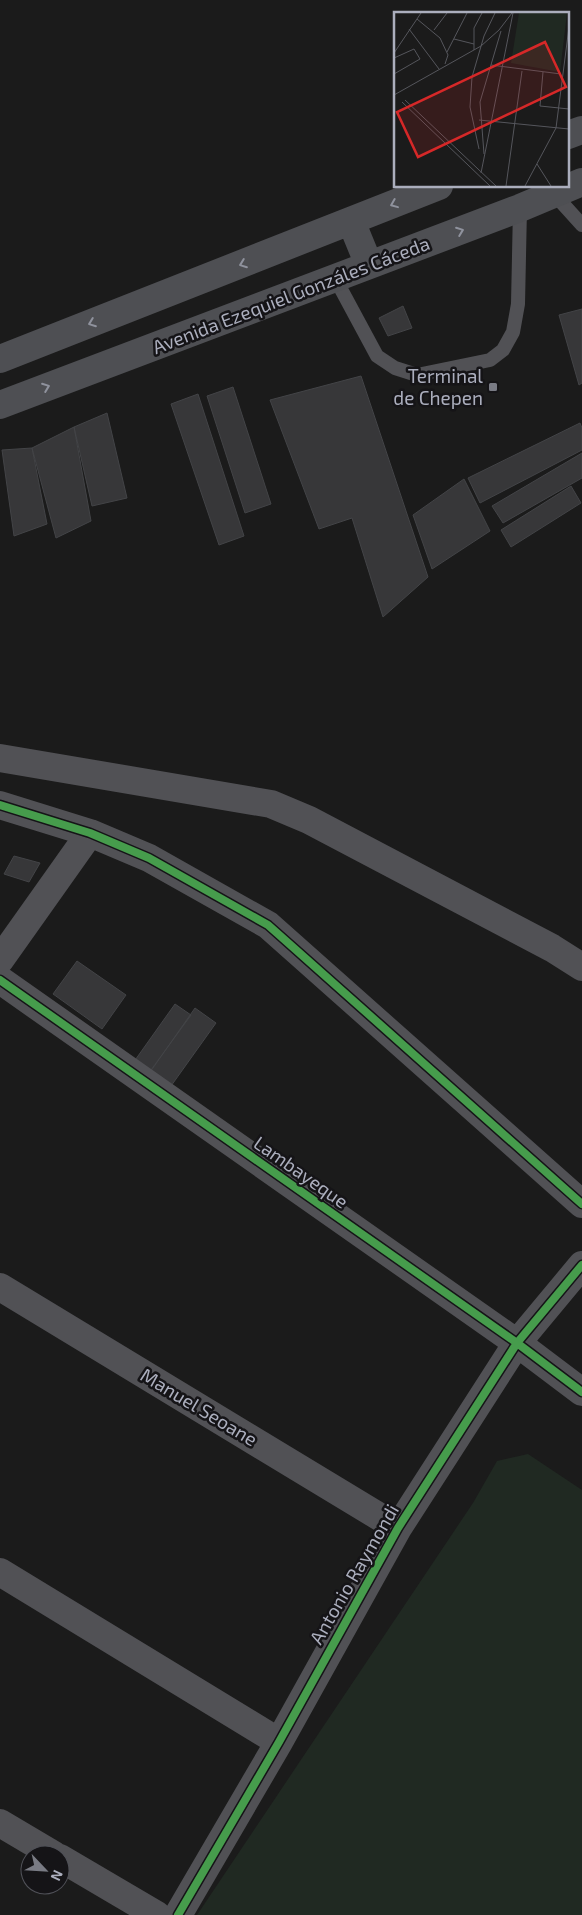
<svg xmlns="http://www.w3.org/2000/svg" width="582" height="1915" viewBox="0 0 582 1915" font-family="'Exo 2',sans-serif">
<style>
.green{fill:#202922}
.building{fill:#373739;stroke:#434447}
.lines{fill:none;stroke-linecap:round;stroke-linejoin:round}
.service{stroke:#515155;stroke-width:14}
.minor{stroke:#515155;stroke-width:28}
.secondary{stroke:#4e4f53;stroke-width:28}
.cycleway-casing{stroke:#151417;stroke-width:11}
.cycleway{stroke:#469c4c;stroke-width:8}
.oneway{stroke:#8f929d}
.poi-dot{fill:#797b84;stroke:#151417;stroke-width:2}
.labels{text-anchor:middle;stroke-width:5;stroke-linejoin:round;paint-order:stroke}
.street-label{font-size:19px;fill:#abaebd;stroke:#151417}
.poi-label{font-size:19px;fill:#abaebd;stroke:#151417;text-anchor:end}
.inset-road{fill:none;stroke:#55565c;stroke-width:1}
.view{fill:#d62828;fill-opacity:0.15;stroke:#d62828;stroke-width:2.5}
.inset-edge{fill:none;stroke:#abaebd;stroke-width:2.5}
</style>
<rect width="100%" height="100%" fill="#1b1b1b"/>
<path class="green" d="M528,1454L582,1490V1915H197L473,1503L497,1461Z"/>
<path class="building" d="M403,306L412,328L388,336L379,318Z
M582,309V383L579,385L559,315Z
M361,376L428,577L383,617L352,518L319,529L270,400Z
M233,387L271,504L245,513L207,396Z
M198,394L244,536L219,545L171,404Z
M107,413L127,498L92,506L74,427Z
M580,423L582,428V450L480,503L468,478Z
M74,427L91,521L56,538L32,448Z
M32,448L47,524L14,536L2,450Z
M582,453V478L503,523L492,506Z
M464,479L490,531L432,569L413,515Z
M571,486L581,503L511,547L501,530Z
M14,856L40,863L29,882L4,874Z
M77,961L126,995L102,1029L53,994Z
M175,1004L191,1015L148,1074L133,1063Z
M195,1008L216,1023L166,1093L146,1078Z"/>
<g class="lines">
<path class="service" d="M554,194L582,225
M335,278L377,356L395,368L417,375L490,360L503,350L513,332L518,304L520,208"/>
<path class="minor" d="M0,758L271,804L309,820L552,948L582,967
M0,805L90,833L149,858L268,925L582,1204
M0,960L90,833
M0,980L517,1343L582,1392
M0,1287L398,1528
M0,1572L279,1742
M0,1823L54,1855
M60,1858L157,1915
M178,1915L279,1742L398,1528L517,1343L582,1265"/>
<path class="secondary" d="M568,135L582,130
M351,221L369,265
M0,359L439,186
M0,405L520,208L582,182"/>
<defs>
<path id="cycleway" d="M0,805L90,833L149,858L268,925L582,1204
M0,980L517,1343L582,1392
M178,1915L279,1742L398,1528L517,1343L582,1265"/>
</defs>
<use href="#cycleway" class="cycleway-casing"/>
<use href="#cycleway" class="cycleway"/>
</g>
<defs><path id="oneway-chevron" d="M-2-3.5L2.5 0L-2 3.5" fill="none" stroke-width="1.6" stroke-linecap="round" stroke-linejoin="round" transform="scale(1.25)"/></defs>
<g class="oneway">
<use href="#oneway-chevron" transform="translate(394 204) rotate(158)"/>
<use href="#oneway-chevron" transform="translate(460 231) rotate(-21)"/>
<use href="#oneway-chevron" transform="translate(243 264) rotate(159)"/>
<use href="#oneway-chevron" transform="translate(92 323) rotate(159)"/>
<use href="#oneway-chevron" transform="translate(46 387) rotate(-21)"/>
</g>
<rect class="poi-dot" x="488" y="382" width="10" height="10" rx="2.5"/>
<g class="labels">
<g class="street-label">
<text transform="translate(291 295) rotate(-21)" y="7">Avenida Ezequiel Gonzáles Cáceda</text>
<text transform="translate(301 1172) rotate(35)" y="7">Lambayeque</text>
<text transform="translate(199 1407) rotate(31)" y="7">Manuel Seoane</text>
<text transform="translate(354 1574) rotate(-60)" y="7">Antonio Raymondi</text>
</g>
<g class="poi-label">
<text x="483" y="383">Terminal<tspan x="483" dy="22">de Chepen</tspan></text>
</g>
</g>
<g transform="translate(394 12)">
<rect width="175" height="175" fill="#1b1b1b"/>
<path d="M125,1H173L166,60L117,51Z" fill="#202922"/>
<path class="inset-road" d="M23,7L46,26L54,43L51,52M15,17L45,57M40,18L53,1M60,27L80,32M80,38V16L88,1M53,40L73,1M0,41L27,1M0,46L20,37L26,47L0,62M97,53L167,62M149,60L146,94L175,97M0,83L87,34L105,18L118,1M11,88L102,174M8,90L96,174M85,108L175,117M85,137L76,95L78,65L90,24L101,1M90,142L86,90L107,19M143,152L157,174M87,161L119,1M112,174L128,59M131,174L162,116L175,15"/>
<path class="view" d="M151,30L172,75L24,145L3,100Z"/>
<rect width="175" height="175" class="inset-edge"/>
</g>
<g transform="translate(45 1870) rotate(115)"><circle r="24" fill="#151417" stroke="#515259"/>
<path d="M0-4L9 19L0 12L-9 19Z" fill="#797b84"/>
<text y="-8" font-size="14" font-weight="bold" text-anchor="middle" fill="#abaebd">N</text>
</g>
</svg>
